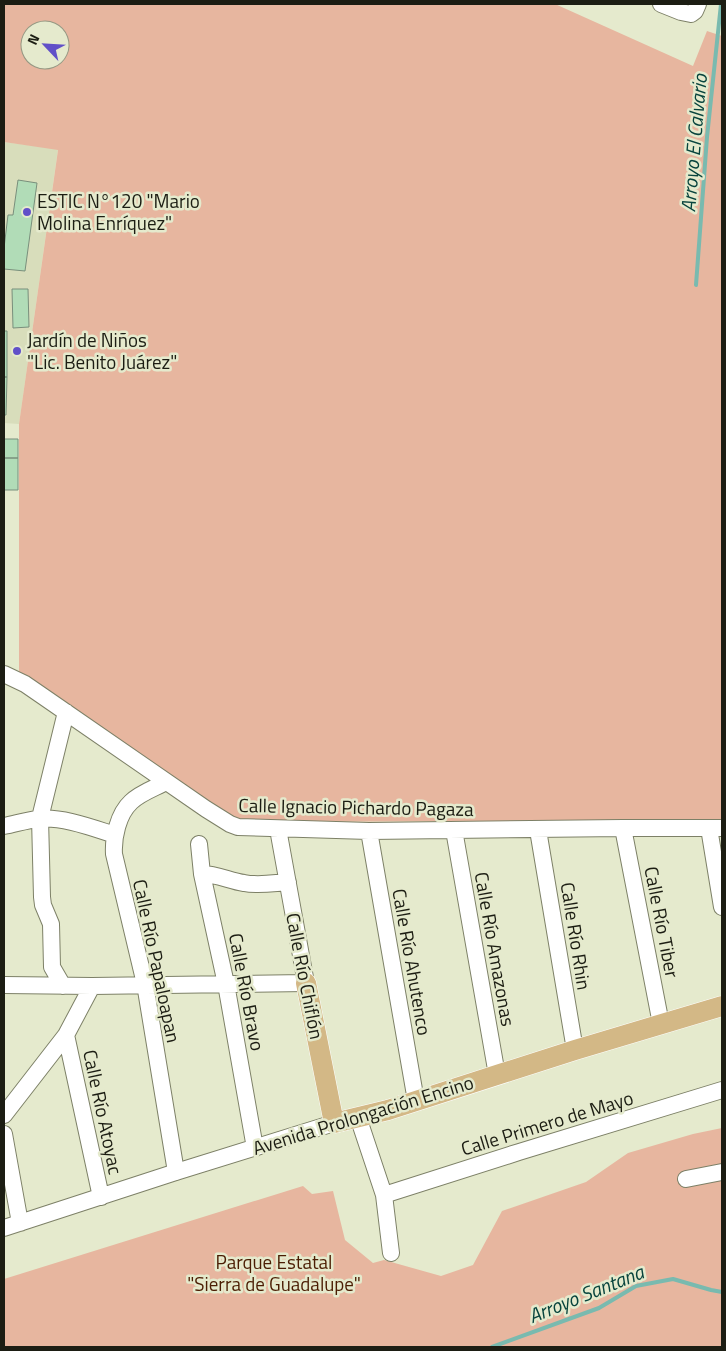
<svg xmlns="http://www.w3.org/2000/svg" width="726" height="1351" viewBox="0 0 726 1351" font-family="'Titillium Web',sans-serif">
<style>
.built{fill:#d8ddbb}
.green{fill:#e7b69f;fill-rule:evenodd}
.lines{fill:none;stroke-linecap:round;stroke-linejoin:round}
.stream{stroke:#79baaf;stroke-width:4}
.building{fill:#b1dcb7;stroke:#798f7c}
.minor-casing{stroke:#7d8067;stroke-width:18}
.major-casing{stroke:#fff;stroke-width:21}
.minor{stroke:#fff;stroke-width:16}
.major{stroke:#d3b886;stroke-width:20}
.poi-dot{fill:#6150c8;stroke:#e5eacd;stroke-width:2}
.labels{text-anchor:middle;stroke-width:5;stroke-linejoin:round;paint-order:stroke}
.poi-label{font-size:19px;fill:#1c1d13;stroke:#e5eacd;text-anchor:start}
.street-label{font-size:19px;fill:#1c1d13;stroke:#e5eacd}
.park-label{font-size:19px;fill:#4b1d03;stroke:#e5eacd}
.water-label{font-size:20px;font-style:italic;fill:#08443d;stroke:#e5eacd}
</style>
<rect width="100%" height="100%" fill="#e5eacd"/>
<path class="built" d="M4,142L58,149L19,424L4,423Z"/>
<path class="green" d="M4,4H555L693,66L707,31L722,36V820L240,822L19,674V424L58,150L4,142ZM30,30H60V60H30Z
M722,1128V1347H4V1279L303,1186L312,1194L333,1191L345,1240L373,1263L384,1260L441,1276L473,1265L502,1211L586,1182L628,1153L693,1134Z"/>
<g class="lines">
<path class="stream" d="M696,285L707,137L721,4
M492,1347L599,1308L636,1286L673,1279L711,1290L722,1292"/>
</g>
<path class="building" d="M18,180L37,183L25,271L4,269V248L8,215H13Z
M12,289H28L29,327L13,328Z
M4,331H7V377H4Z
M4,377H7L6,415H4Z
M4,439H18V458H4Z
M4,458H18V490H4Z"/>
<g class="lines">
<defs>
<path id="minor" d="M661,4L681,12L691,14L695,11L698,4
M4,674L25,684L41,695L206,809L230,824L238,827L369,831L623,828H722
M166,782C155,788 140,793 131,802C118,814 113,838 114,854L145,984L176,1172
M4,826C15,824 27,820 38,819C61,816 93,828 115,835
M623,828L661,1024
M709,828L722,907
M454,830L497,1075
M538,830L575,1050
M369,831L416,1101
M199,844L202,874L226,984L255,1148
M202,874C217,874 230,881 244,883C259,886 273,883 288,882
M4,985L92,986L306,983L278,829
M63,986L52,967L51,924L43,905L42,897L40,818L66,712
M66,1035L101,1197
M4,1115L66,1035L92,986
M358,1117L384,1195L391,1253
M4,1134L20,1223
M686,1179L722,1172
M384,1195L519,1152L722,1090
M4,1228L176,1172L334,1123"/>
<path id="major" d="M306,983L334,1123L388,1110L575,1050L722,1006"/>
</defs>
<use href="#minor" class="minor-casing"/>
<use href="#major" class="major-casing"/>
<use href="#minor" class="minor"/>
<use href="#major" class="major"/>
</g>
<g class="poi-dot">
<circle cx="27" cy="212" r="5"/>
<circle cx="17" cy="351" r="5"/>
</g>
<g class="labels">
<g class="poi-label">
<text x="37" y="208">ESTIC N°120 "Mario<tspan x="37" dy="22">Molina Enríquez"</tspan></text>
<text x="27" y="347">Jardín de Niños<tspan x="27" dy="22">"Lic. Benito Juárez"</tspan></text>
</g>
<g class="street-label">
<text transform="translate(356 807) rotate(1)" y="7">Calle Ignacio Pichardo Pagaza</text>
<text transform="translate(662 922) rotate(79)" y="7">Calle Río Tiber</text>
<text transform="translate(576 936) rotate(81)" y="7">Calle Río Rhin</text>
<text transform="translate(495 949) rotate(80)" y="7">Calle Río Amazonas</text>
<text transform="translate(157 961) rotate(78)" y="7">Calle Río Papaloapan</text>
<text transform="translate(412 962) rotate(80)" y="7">Calle Río Ahutenco</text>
<text transform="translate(305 976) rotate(79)" y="7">Calle Río Chiflón</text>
<text transform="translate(247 992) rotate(79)" y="7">Calle Río Bravo</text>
<text transform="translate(103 1112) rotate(78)" y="7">Calle Río Atoyac</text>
<text transform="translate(363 1115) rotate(-17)" y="7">Avenida Prolongación Encino</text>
<text transform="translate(547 1123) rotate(-17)" y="7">Calle Primero de Mayo</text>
</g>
<g class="park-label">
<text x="274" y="1269">Parque Estatal<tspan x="274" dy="22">"Sierra de Guadalupe"</tspan></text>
</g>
<g class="water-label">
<text transform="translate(694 143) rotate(-85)" y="7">Arroyo El Calvario</text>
<text transform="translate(586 1294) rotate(-22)" y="7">Arroyo Santana</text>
</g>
</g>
<rect width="726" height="1351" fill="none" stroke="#1c1d13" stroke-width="10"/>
<g transform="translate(45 45) rotate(295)"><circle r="24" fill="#e5eacd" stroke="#959883"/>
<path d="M0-4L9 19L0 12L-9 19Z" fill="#6150c8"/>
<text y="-8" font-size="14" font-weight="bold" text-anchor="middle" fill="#1c1d13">N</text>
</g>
</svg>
